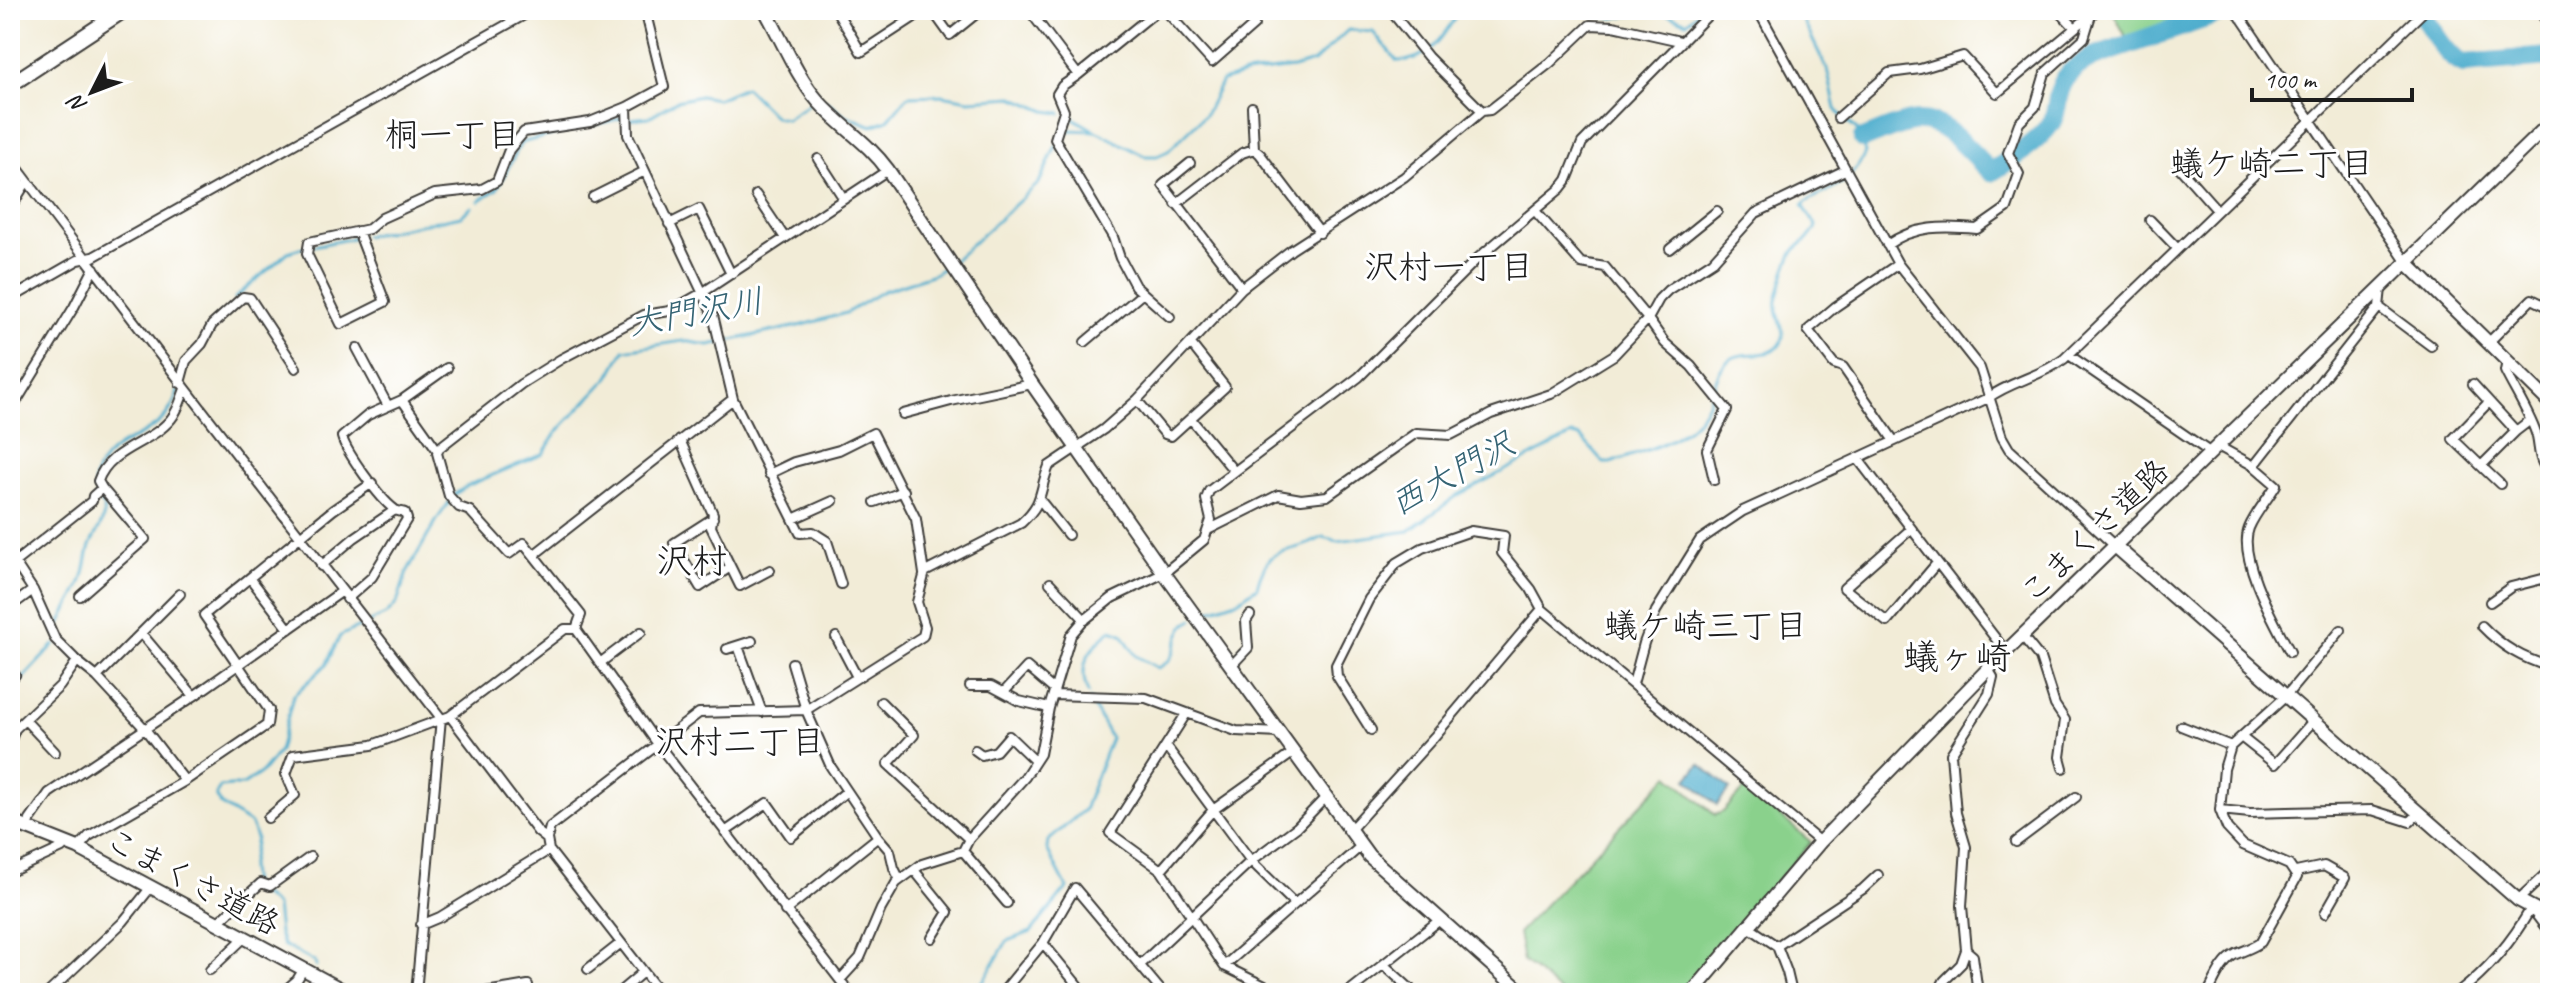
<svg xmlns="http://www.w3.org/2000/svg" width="2560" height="1003" viewBox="0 0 2560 1003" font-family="Caveat,'Klee One',sans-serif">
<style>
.green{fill:#8ad18c;stroke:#537654;stroke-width:2}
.water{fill:#4eadcd;stroke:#356474;stroke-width:2}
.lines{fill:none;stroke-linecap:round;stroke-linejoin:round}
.stream{stroke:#4eadcd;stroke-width:3}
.river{stroke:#4eadcd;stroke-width:20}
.street-casing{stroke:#3c3b38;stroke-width:12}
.secondary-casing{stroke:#3c3b38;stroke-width:16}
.highway-casing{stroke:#3c3b38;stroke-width:18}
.street{stroke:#fff;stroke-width:8}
.secondary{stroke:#fff;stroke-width:12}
.highway{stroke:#fff;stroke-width:14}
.labels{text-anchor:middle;stroke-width:6;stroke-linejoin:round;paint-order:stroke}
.street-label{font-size:32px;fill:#1c1c1c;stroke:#fff}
.neighbourhood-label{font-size:34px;fill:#1c1c1c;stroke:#fff}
.water-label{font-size:34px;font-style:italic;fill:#356474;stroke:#fff}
.quarter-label{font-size:36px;fill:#1c1c1c;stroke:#fff}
</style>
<rect width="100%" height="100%" fill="#fff"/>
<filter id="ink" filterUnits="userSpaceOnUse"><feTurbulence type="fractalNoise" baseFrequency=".0125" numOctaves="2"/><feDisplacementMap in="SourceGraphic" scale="16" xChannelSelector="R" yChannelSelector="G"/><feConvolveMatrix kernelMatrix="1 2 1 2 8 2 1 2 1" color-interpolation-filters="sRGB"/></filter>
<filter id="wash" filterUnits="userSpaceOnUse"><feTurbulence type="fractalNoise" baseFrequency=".006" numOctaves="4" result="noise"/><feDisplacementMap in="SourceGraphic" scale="32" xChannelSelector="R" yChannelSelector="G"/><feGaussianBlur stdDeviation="1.8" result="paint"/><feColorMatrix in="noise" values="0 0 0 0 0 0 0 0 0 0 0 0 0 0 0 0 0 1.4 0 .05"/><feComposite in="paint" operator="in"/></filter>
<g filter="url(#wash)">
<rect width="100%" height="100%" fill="#f2ecd7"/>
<path class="green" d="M2112,10H2171L2181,21L2127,39Z
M1669,775L1715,815L1723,812L1746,787L1811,842L1682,993H1561L1523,961L1518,933Z"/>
<path class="water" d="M1700,764L1730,789L1717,805L1687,779Z"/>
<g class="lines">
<path class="stream" d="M1546,10L1612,18L1658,11L1687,22L1700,10
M825,100L845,115L872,126L888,120L908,96L942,95L969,100L1013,97L1046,111L1061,113
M1068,115L1092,129
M630,119L649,117L676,101L700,96L717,99L745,87L775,117L786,119L813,101
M593,125L622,118
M1060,140L1067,130L1096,131L1145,156H1157L1168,151L1205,115L1222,81L1245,74L1293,68L1314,62L1348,30L1373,32L1397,61C1429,62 1444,35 1460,10
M479,201L497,189L521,143L578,128
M365,236L461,216L472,207
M313,246L354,238
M953,261L1039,183L1056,146
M235,298L288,252L304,247
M1199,614L1239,600L1257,587C1269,539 1288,558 1323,537L1338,541L1409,531L1458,495L1572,435L1581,437L1604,463H1611C1644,450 1690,441 1707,405C1714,391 1716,371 1728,361C1741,349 1766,360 1779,346C1790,334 1774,314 1777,300C1781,285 1785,266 1793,253C1799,242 1813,239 1816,226L1803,205C1812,196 1822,195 1833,189C1846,181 1859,168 1865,153L1859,132L1845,120L1836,109L1827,69L1798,10
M59,627C65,611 75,598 81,583C86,571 86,558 90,546C93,537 101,528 103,518C109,497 84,492 100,466C119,432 165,440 178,391
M10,692L54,645
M1088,693C1077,664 1089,649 1111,630L1122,634L1136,656L1158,668C1180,657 1172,645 1183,628C1185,624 1190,622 1193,619
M252,887L250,868L256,838L251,824L221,805L216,795L220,787L243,785L262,772L279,751L293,696L326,665L340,636L387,614L397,603L407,572L438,518L455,494L469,485L543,454L556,433L609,377L624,350L683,341L709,345L803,325L846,313L883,291L934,274L947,265
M257,891L276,906L279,933L283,945L315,962L316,966
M313,993L315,987
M971,993L984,980L1007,941L1031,932L1067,888L1047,849L1048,841L1084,810L1111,738L1090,700"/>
<path class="river" d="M2417,10C2434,28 2440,51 2463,64L2550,57
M1863,139C1880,133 1901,122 1918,121C1948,119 1971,155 1991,172C2009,161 2042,139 2052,121C2056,113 2057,105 2058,97C2063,75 2074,67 2093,57L2229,10"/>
</g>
</g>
<g filter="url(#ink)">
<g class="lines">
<defs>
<path id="street" d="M836,10L861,52L925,10
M932,10L950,35L981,10
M1029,10L1078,75L1158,10
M1165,10L1212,62L1254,25
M1390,10L1428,57L1482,111
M1758,10L1898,264L1980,368L2002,437L2009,449L2115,546
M2058,10L2075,28L2097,10
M2236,10L2407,263
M2538,10L2550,25
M1308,14L1313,10
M2241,18L2258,10
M1078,75L1062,86L1057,94L1064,111L1055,139L1113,237L1120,258L1135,286L1170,317
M627,107L628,135L713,315L733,399L800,533L813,532L827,541L841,584
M1252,107L1254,149
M1838,118L1889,73L1920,69L1963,56L1997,93L2075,28
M10,158C151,346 297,532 441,718L416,993
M818,159L844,199
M1190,163L1163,185L1242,288
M2178,166L2217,210
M756,195L785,238
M593,197L645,171
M1176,204L1242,153L1254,149L1260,154L1320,233
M10,209L27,181
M1536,212L1581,263L1605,267L1648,319L1665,343L1691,366L1727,410L1707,450L1714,480
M2150,220L2177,248
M669,224L699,209L731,274
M358,231L385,302L341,324L307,254L309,242L369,229L382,218L435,194L482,189L497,181L509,150L524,132L590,122L627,107L664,87L645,10
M1887,245C1915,225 1944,226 1977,229L2007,208L2019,174L2008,153L2019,123L2035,107L2045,73L2084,38L2091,15
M1670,249L1717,211
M10,299L78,260L93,257L533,10
M2379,307L2431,346
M1085,342L1143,293
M2489,342L2532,299L2550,308
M357,348L388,406
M2069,355L2211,453
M2507,361L2505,371C2513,388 2533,419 2537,437C2540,451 2538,461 2550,473
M180,383L186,361L202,344L212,325L243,297L250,298L296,368
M2473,384L2516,431L2529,421
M402,400L438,451
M1137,400L1165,434L1171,436L1225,387L1191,344
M2489,402L2453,439L2481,466L2516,431
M10,412L74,307L94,268
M903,414L951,401L1032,384
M1191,419L1234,471
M680,440L713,514L711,527L740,586L770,570
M1894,441L1843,367L1834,364L1808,330L1835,307L1898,264
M2218,446L2254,466L2276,485C2268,499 2255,513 2249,528C2237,558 2276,625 2290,652
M1858,459L2006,652
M2254,466L2379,307L2381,288
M2481,466L2500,484
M769,474L794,462L839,450L873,433L916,519L924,574
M1040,500L1068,535
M875,502L904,491
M713,518L674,543L700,587L729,568
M793,519L833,501
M1210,529L1278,495L1301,499L1327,496L1416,433L1451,435L1491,414L1551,394L1614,355L1648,319L1659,299L1668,290L1713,261L1756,213L1845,170
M1911,529L1844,588L1887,622L1937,563
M535,554L733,399
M10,555L33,590L55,639L77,661L97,677L145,729L185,781
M15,562L92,501L93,496L102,488
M321,566L354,538L395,510
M250,578L289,629
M1050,583L1085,620
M80,596L145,539L102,488L98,481C109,448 151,444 171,419C178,411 181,399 185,389
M347,599L372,577L407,519L405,513C402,512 396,511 394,509C380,499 346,452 342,437L368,415L402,400L447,368
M2490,602L2511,587L2550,577
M10,607L33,590
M2482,626C2502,647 2522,658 2550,667
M576,629L581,615L524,543L509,554L470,511L459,507L449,496L437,453L439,448L521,384L561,359L644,315L670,311L702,293L888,170
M576,629L657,743L850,993
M141,633L194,696
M836,637L857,677
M2023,637L2040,658L2055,705L2065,720L2060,757L2063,768
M738,646L762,712
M727,649L752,641
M600,663L641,632
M792,663L806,710L831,767L878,837L890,851L894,868L900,880
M1231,666L1248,648L1246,621L1250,615
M10,669L15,675L10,681
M97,677L180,594
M1633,684L1644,643L1656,611L1700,540L1743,511L1988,398C2011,381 2040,377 2064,359L2425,10
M970,686H991L1019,701L1049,708
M1004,692L1027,667L1054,690
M1053,695L1146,698L1236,731L1280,733
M881,702L914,735L888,764L969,839
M1186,714L1110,833L1161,870L1224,966L1279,993
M450,716L538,832L547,839
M25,720L55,752
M2181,726L2231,746
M1371,730L1337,676L1336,665L1369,599L1397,563L1422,548L1471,531L1504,536L1502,553L1531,589L1542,609L1820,842
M2241,737L2275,764L2313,721
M10,742L15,729L60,686L77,661
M1166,746L1251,861L1294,903
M975,750L982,755L996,751L1009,736L1035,761
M2220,810L2250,813L2372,810L2410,822L2420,812
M268,818L295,795L286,774L293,755L372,745L450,716L565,629H576
M30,820L49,793L194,696L341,592
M1350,830L1434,737L1542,609
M725,832L767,803L791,837L847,791
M2016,842L2076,797
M78,848L89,836L185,781L267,725L269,710L204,615L333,510L372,483
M963,851L1007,903
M914,870L948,912L932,938
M1161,870L1213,810L1294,752
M10,872L62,848
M2296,872L2324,866L2345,878L2325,913
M2518,900L2550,870
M785,911L878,837
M217,923L261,883L270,886L310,857
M421,925L440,917L549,850
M1747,926L1777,946L1787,972L1792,993
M1043,943L1084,993
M1777,946L1863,889L1878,875
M1966,950L1973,956L1978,993
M1140,965L1251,861L1297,827L1327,796
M1384,965L1415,993
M1224,966L1361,846
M588,969L621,943
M210,970L244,938
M840,980L860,958L881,909L896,883L922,864L963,851L969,839L1025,777L1040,754L1049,708L1071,635L1082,622L1112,598L1164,573L1204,540L1211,520L1206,499L1209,491L1359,377L1478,258L1560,189L1567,180L1582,143L1713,10
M48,993L123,922L151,887
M282,993L297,980L303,970
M479,993L528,985
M618,993L643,972
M660,993L549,850L547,839L550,827L699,713L806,710L923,636L925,627L917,602L925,572L1021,523C1045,501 1038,493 1049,466L1104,429L1137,400L1242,288L1291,250L1404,177L1482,111L1490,110L1550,63L1590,25L1613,26L1680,41
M1002,993L1043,943L1075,888L1163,993
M1347,993L1441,919
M1938,993L1944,981L1961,964L1966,950L1962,906L1966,847L1956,813L1951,754L1989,694L1993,677L1988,669
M2208,993C2215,980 2222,961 2236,954C2245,950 2253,948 2261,942L2297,877L2289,865L2243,845L2227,828L2220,810L2224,769L2231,746L2285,697L2341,630
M2458,993C2488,970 2513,940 2531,908L2550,933"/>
<path id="secondary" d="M765,10C781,38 797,77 818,101C840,126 868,142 888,170L1032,384L1164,573L1369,856L1523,993
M2407,263L2550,403
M2115,546L2518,900L2550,917
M10,821L78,848L348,993
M1692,993L1820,842L1988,669L2550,123"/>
<path id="highway" d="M10,85L124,10"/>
</defs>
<use href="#street" class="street-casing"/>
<use href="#secondary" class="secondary-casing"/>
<use href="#highway" class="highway-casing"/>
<use href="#street" class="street"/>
<use href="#secondary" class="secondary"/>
<use href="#highway" class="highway"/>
</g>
</g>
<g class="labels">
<g class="street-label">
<text transform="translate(2094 531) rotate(-44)" y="11">こまくさ道路</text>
<text transform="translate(193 881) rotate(28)" y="11">こまくさ道路</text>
</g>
<g class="neighbourhood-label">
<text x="453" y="146">桐一丁目</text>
<text x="2272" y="175">蟻ケ崎二丁目</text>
<text x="1449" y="278">沢村一丁目</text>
<text x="1706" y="637">蟻ケ崎三丁目</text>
<text x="740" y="753">沢村二丁目</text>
</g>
<g class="water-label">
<text transform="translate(696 311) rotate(-10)" y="12">大門沢川</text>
<text transform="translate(1452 473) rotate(-29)" y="12">西大門沢</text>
</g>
<g class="quarter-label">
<text x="692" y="573">沢村</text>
<text x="1957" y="669">蟻ヶ崎</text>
</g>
</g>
<rect width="2560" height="1003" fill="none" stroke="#fff" stroke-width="40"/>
<g transform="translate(92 92) rotate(228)" stroke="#ffffff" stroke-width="6" paint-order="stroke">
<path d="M0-6L14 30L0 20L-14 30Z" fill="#1c1c1c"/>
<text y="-12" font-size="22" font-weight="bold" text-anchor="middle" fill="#1c1c1c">N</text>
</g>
<path d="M2252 88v12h160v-12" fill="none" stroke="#1c1c1c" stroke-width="4"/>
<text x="2264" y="88" font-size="24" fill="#1c1c1c" stroke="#ffffff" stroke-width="6" paint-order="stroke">100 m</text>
</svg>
